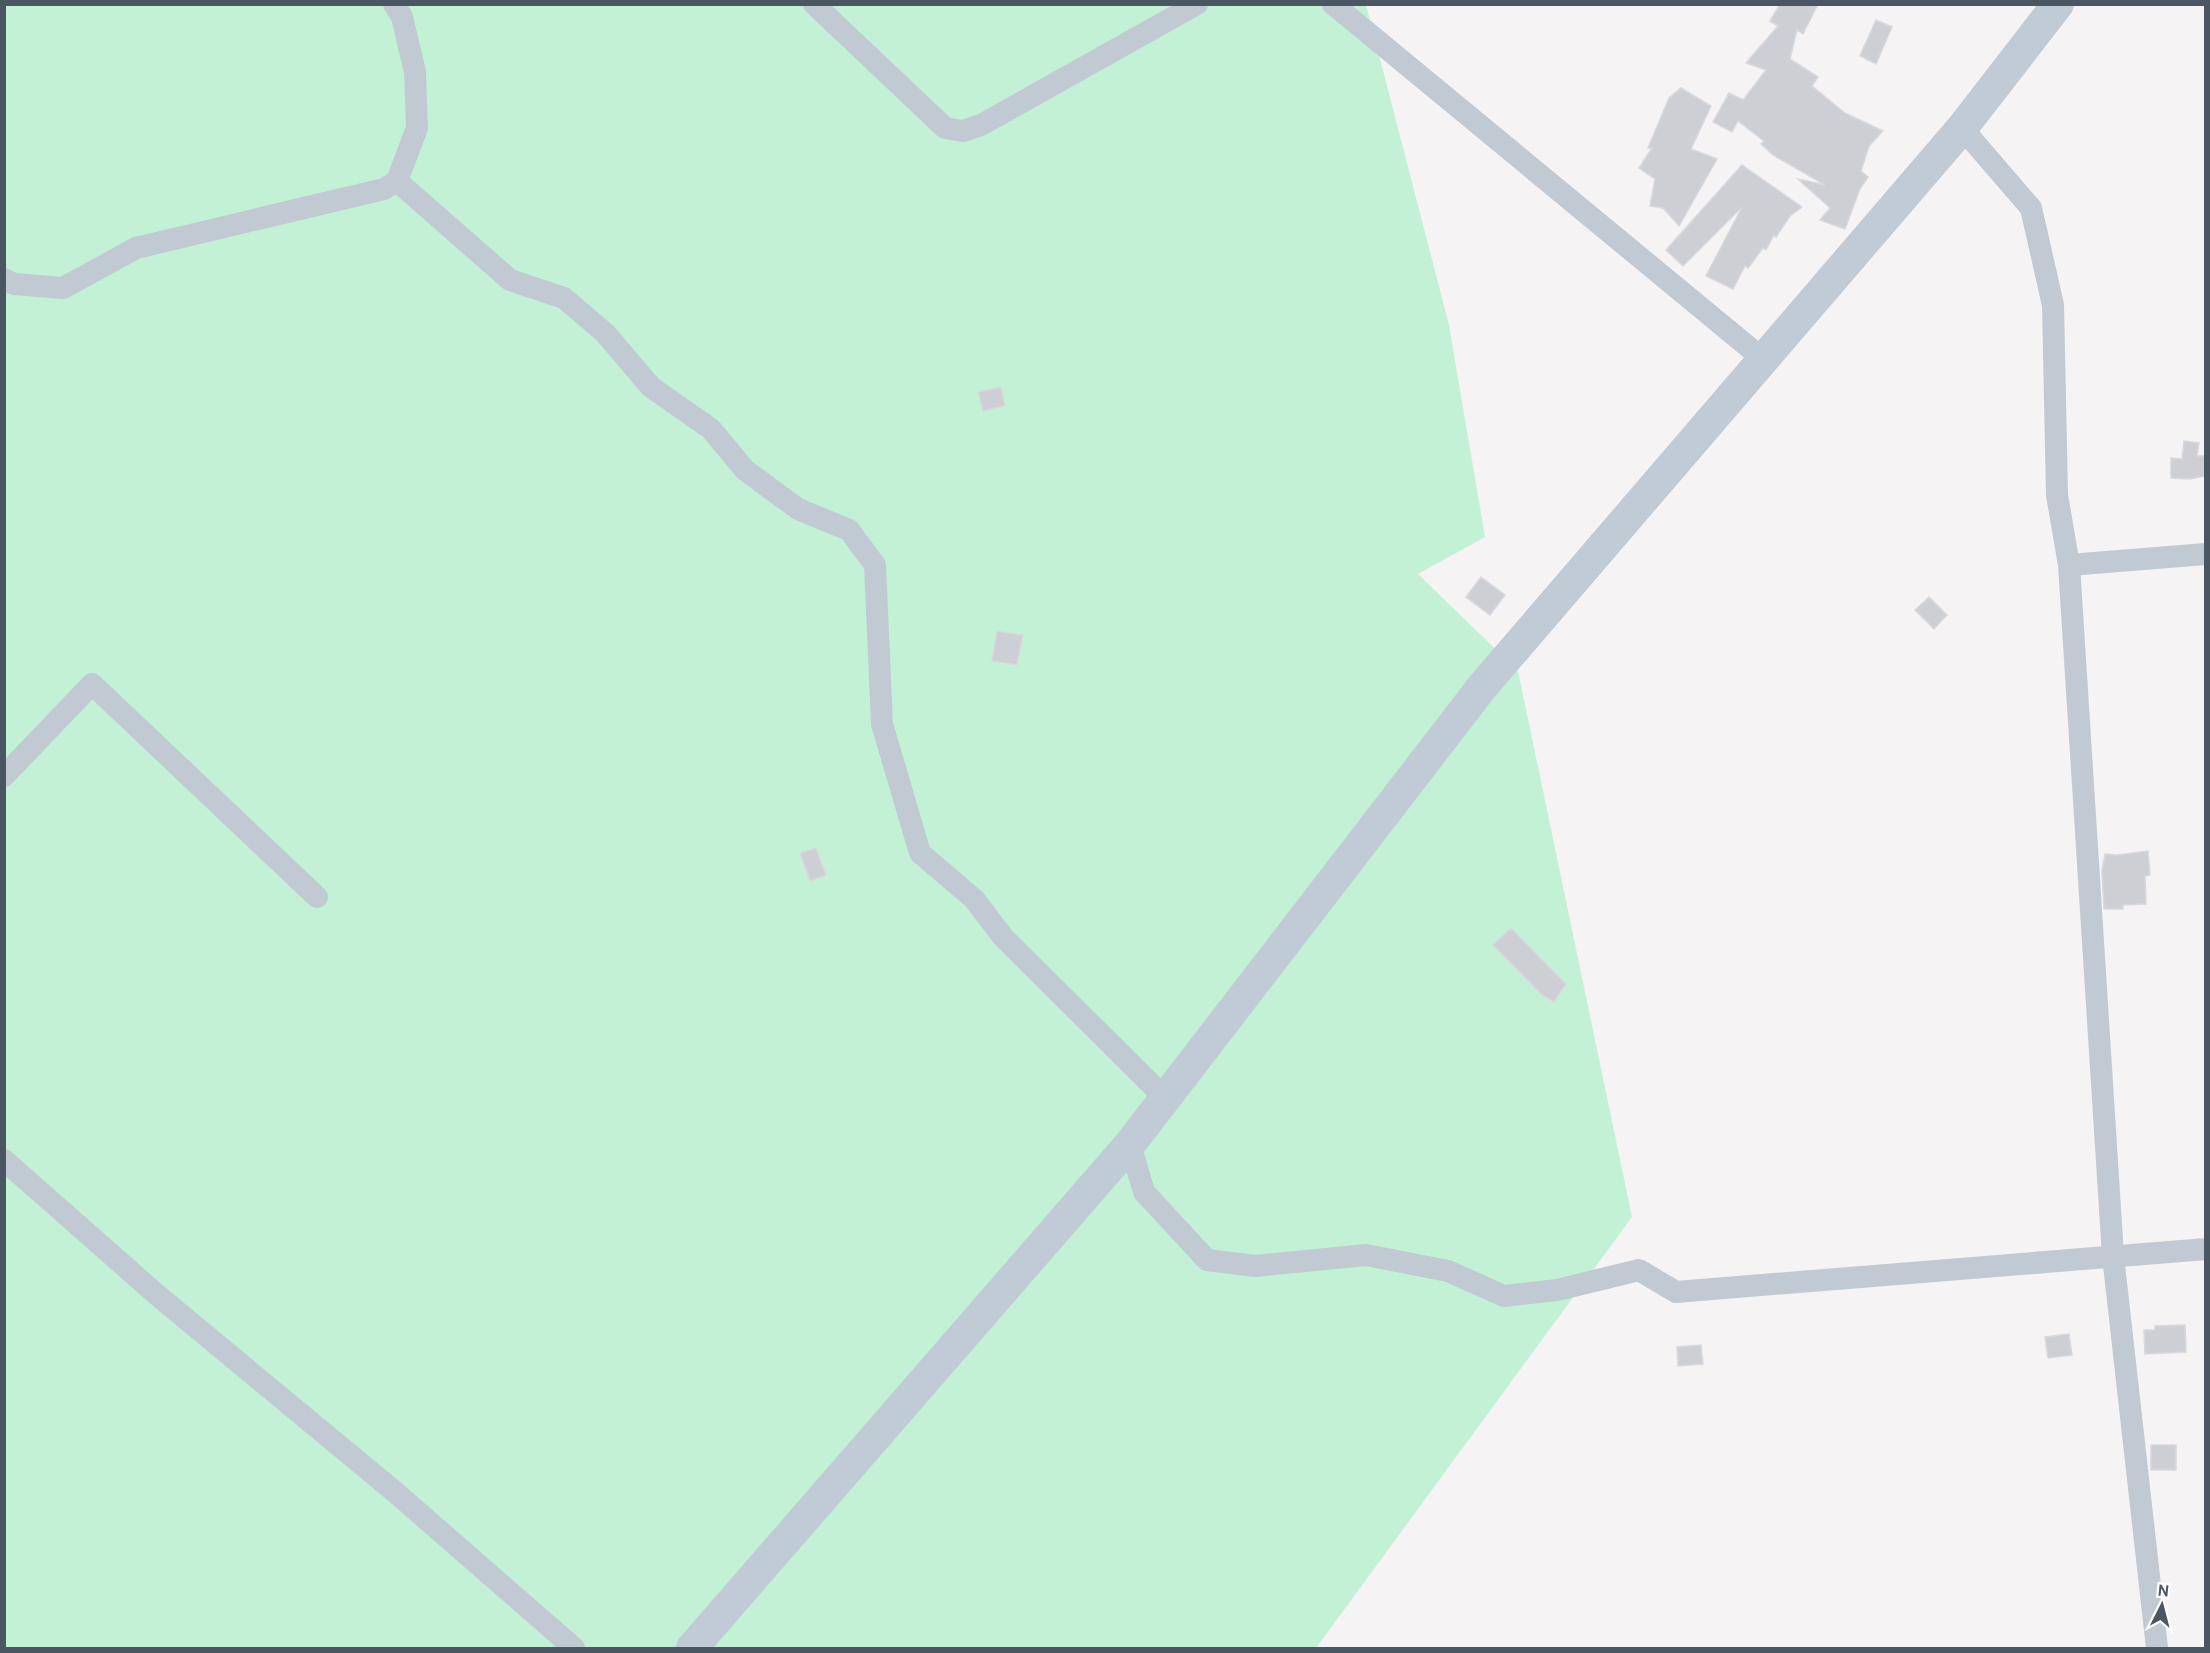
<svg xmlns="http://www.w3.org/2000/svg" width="2210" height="1653" viewBox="0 0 2210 1653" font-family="Cabin,sans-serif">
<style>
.green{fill:#c3f1d5}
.building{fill:#cdcfd5;stroke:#d7d9de;stroke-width:1.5}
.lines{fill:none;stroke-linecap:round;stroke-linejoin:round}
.street{stroke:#c1cad2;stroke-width:22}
.secondary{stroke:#c1cbd6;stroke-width:32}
</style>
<rect width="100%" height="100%" fill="#f5f3f3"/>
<path class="green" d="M5,5H1366L1449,325L1485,537L1418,574L1518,671L1632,1217L1316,1648H5Z"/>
<path class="building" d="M1780,4H1818L1803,34L1797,30L1790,59L1818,77L1812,86L1845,113L1883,131L1869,146L1861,171L1868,177L1860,189L1845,229L1820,220L1830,208L1798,179L1825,185L1773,155L1761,144L1764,141L1738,121L1732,132L1713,122L1729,93L1743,100L1766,70L1746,63L1778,26L1770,21Z
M1876,20L1892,27L1876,64L1860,56Z
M1681,88L1711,106L1691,149L1717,159L1679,226L1663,208L1650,206L1655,179L1639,168L1652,148H1648L1669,98Z
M1742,165L1802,207L1790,216L1776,237L1774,235L1766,250L1763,248L1748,268L1745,266L1733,289L1706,276L1742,207L1683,266L1666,250Z
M1001,387L1005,406L983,411L978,392Z
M2184,441L2199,443L2197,456H2205V476L2190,479L2171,478V458L2182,459Z
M1481,577L1505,595L1490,615L1466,597Z
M1929,597L1947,615L1934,629L1915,610Z
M997,631L1023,635L1017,665L992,661Z
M816,848L826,875L810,881L800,853Z
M2148,851L2150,875L2145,876L2146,904L2123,905V909H2104L2102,871L2105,854L2117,855Z
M1511,928L1566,984L1554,1002L1542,995L1493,945Z
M2185,1325L2186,1352L2145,1354L2144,1330H2155V1326Z
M2069,1334L2072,1355L2048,1358L2045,1337Z
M1701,1345L1703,1364L1678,1366L1677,1347Z
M2151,1445H2176V1470H2151Z"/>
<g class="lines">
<path class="street" d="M394,4L402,17L415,72L417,128L397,181L510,280L564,298L605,333L651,387L711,429L745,470L798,509L849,530L875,565L882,724L920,853L974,899L1003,937L1165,1098
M814,4L945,128L963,131L981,125L1197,4
M1333,4L1763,359
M1962,128L2031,208L2053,305L2057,495L2069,565L2113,1256L2157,1648
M4,279L14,284L63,288L136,248L384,189L397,181
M2069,565L2206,554
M4,776L92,684L317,897
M1130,1144L1144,1192L1207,1260L1255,1266L1366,1255L1448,1271L1504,1296L1557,1290L1639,1270L1676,1292L2206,1249
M4,1160L156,1294L395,1492L574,1648"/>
<path class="secondary" d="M692,1648L1130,1144L1482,687L1962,128L2058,4"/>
</g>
<rect width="2210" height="1653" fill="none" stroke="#4a5661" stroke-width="12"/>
<g transform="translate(2162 1605) rotate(6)" stroke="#ffffff" stroke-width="4.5" paint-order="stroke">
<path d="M0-4.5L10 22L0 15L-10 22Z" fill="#4a5661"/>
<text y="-9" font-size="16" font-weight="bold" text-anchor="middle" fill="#4a5661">N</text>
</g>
</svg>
